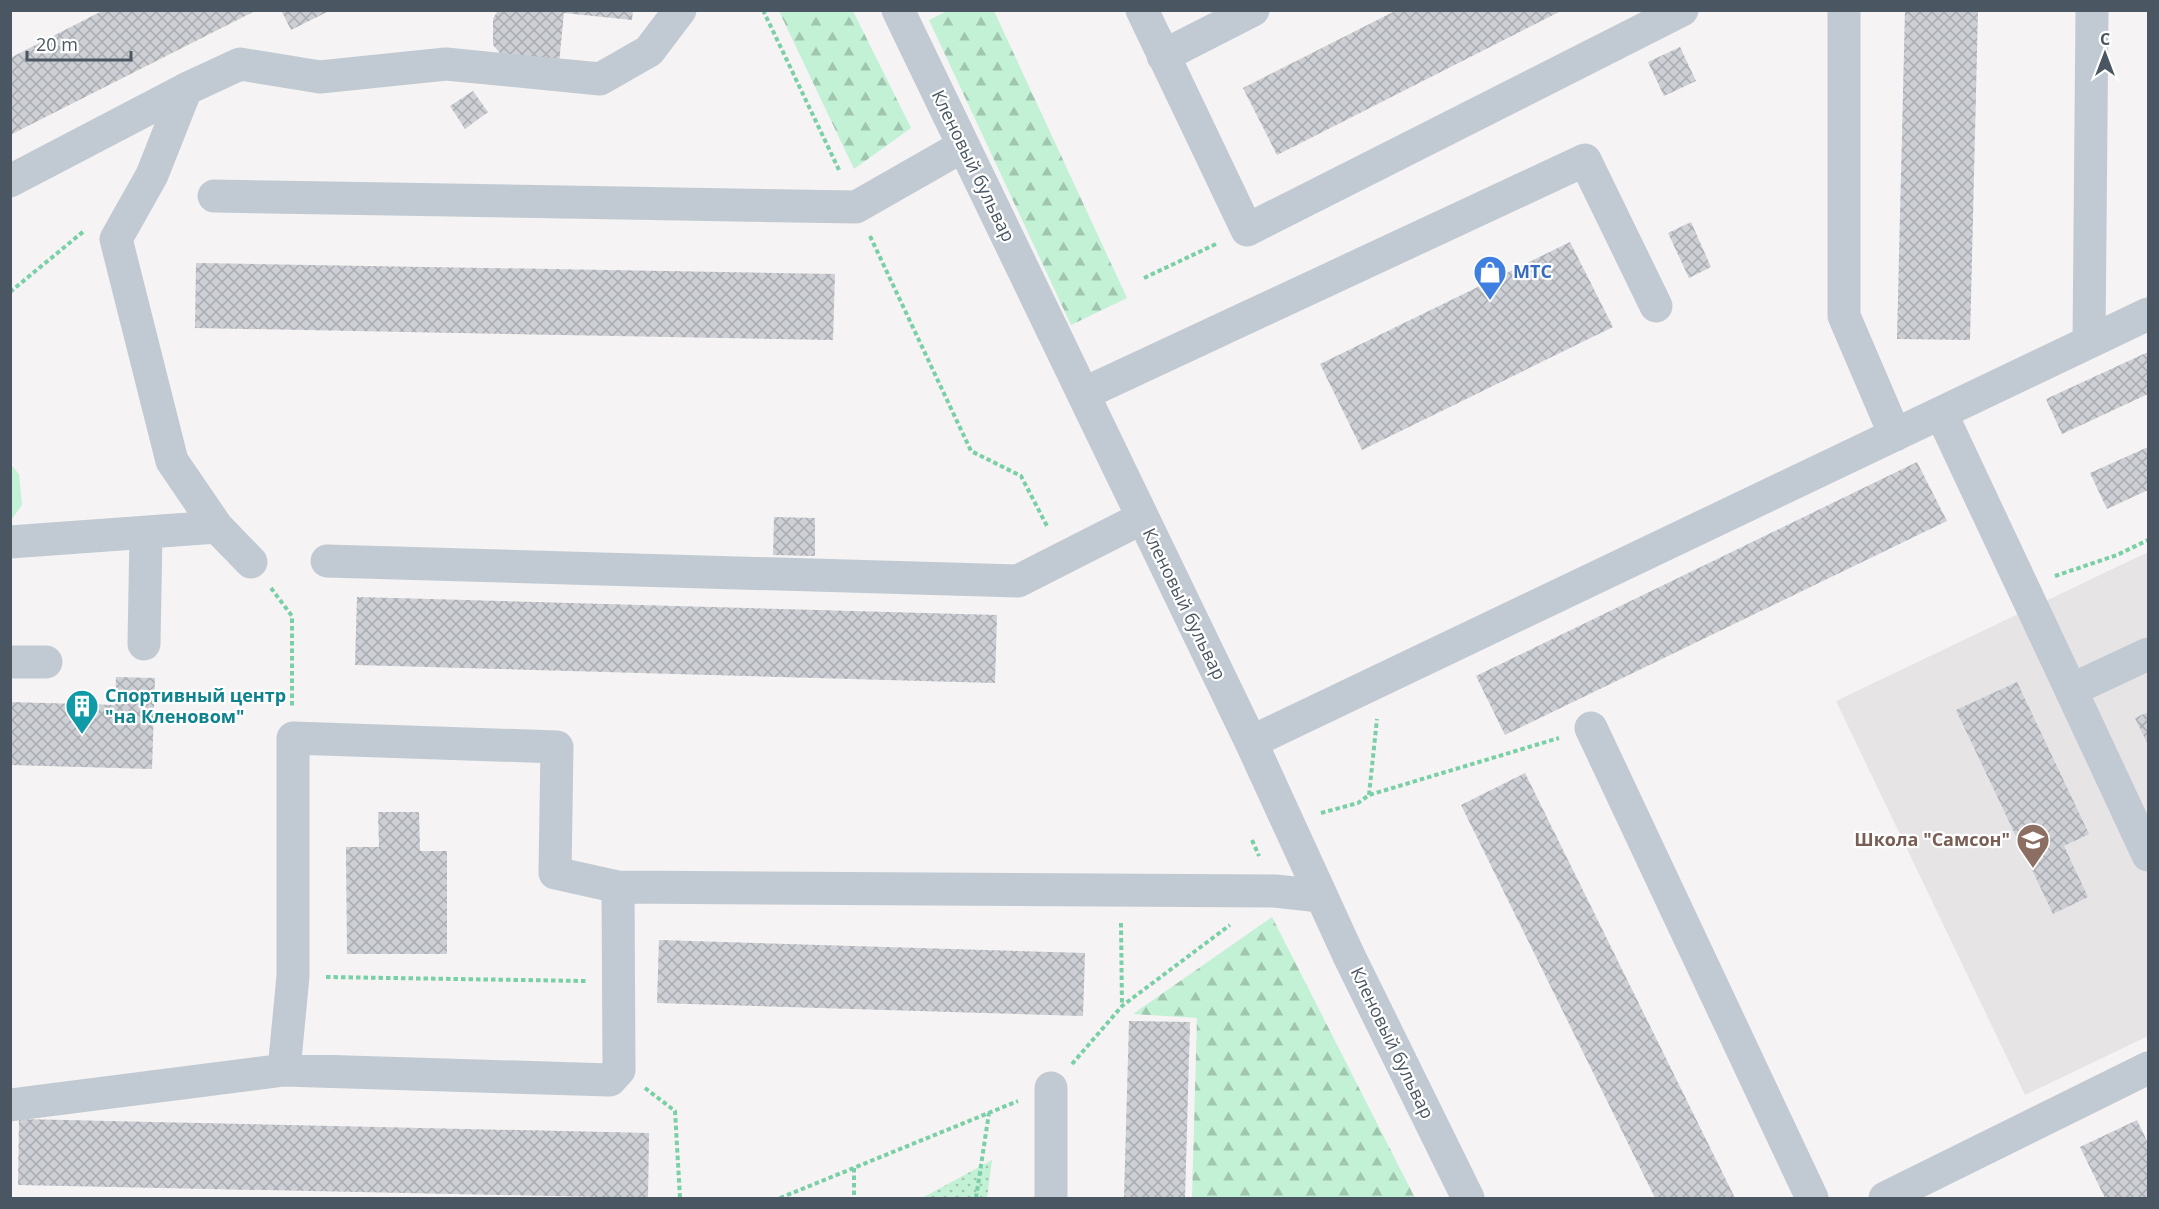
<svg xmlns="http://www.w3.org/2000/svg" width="2159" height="1209" viewBox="0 0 2159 1209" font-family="'Open Sans',sans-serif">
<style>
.education{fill:#e6e4e5}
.green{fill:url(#green-dots)}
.forest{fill:url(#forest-firs)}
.pitch{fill:#c3f1d5}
.building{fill:url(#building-cross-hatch)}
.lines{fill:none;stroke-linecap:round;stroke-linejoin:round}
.path{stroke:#7ad0a6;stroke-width:4;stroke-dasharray:4.5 3;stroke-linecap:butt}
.minor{stroke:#c1cad2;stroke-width:33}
.labels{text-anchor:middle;stroke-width:4.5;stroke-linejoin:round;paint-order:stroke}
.street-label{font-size:18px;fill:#4a5661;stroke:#fff}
.shop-label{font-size:18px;font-weight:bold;fill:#366cbe;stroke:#fff;text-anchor:start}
.culture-label{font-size:18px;font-weight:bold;fill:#0d838f;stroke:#fff;text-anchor:start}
.education-label{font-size:18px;font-weight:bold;fill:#785e54;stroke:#fff;text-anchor:end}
</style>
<defs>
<pattern id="green-dots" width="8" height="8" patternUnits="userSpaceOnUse" patternTransform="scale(1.5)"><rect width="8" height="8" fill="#c3f1d5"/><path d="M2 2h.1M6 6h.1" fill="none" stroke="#a0c6b0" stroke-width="1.8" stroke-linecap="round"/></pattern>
<pattern id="forest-firs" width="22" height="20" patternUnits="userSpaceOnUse" patternTransform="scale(1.5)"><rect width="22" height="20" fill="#c3f1d5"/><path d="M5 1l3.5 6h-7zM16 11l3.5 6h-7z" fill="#a0c6b0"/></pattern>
<pattern id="building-cross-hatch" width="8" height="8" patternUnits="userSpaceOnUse" patternTransform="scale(1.5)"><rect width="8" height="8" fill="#cdcfd5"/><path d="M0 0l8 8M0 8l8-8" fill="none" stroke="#a8abb0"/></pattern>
</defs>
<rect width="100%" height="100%" fill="#f5f3f3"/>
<path class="education" d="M2148,552V1036L2025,1095L1836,701Z"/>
<path class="green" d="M992,1160L987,1198H922Z"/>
<path class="forest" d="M949,10L994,11L1127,298L1071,325L929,20Z
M779,11H853L911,128L854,169Z
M1272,917L1415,1198H1192L1197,1018L1133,1014Z"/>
<path class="pitch" d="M11,465L19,474L22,505L11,520Z"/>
<path class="building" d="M104,10H257L10,135V58Z
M281,10H331L291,30Z
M498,10H633L632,20L564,13L559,63L505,59L493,45V19Z
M1397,10H1563L1277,155L1243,88Z
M1905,10H1978L1970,340L1897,339Z
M1680,47L1696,81L1664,96L1648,62Z
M473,91L488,112L465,129L450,106Z
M1691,222L1711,267L1689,278L1668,233Z
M1570,242L1613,327L1362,450L1320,364Z
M196,263L835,274L833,340L195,328Z
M2148,352V394L2062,434L2046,399Z
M2148,447V490L2107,509L2090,473Z
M1917,462L1947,521L1505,735L1476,676Z
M774,517L815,518V556L773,555Z
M357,597L997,615L995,683L355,665Z
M116,677L155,678L152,769L10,765V702L115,705Z
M2017,682L2089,834L2064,846L2088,897L2053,914L1956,710Z
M2148,712V745L2135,718Z
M1525,773L1735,1198H1655L1461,805Z
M378,812H419L420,851H447V954H347L346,847H379Z
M659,940L1085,953L1083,1016L657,1003Z
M1129,1021L1190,1022L1185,1198H1124Z
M19,1119L649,1133L648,1198L18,1185Z
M2137,1120L2148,1143V1198H2105L2080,1147Z"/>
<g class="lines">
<path class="path" d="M763,10L840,172
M870,236L971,451L1021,476L1048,528
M1144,278L1216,244
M10,292L84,231
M2055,576L2117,555L2148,540
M271,588L292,616V706
M1369,795L1377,719
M1321,813L1358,803L1369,795L1559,738
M1252,840L1259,856
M1121,923L1122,1005
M326,977L586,981
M1072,1064L1122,1006L1230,925
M645,1088L675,1111L680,1198
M854,1168V1198
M780,1198L1018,1101
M976,1198L989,1113"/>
<path class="minor" d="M898,10L1251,742L1349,956L1468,1198
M1142,10L1247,230L1682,10
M1844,10V316L1895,435
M1163,56L1253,10
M186,89L152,175L116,239L172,461L217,527L251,562
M10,181L186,89L240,64L320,77L446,64L600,79L649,51L680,10
M214,196L856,207L963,146
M2089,342L2092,10
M1083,394L1585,160L1656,306
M1941,413L2071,690
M10,542L217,527
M327,561L1018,581L1142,518
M144,644L146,533
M2148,654L2071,690L2148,855
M10,662H46
M1591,728L1812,1198
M1251,742L2148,314
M618,887L555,873L557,747L293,738V976L284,1070L610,1080L619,1070L618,887L1275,891L1320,896
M1051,1088V1198
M10,1105L284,1070
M1885,1198L2148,1068"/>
</g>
<defs>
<symbol id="shop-pin" viewBox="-11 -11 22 30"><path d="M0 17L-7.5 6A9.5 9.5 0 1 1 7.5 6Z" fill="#3f7fe0" stroke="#fff"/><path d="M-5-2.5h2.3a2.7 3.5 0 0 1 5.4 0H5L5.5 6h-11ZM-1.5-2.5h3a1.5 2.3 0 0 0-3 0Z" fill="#fff"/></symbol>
<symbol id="building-pin" viewBox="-11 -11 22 30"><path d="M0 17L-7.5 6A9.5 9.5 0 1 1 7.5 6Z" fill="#0f9aa8" stroke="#fff"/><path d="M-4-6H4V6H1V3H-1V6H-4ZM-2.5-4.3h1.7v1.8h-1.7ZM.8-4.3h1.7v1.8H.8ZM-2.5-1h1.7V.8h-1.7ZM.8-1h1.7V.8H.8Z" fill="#fff"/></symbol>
<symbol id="school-pin" viewBox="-11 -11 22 30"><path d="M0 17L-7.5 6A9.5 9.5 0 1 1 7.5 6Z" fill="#8d6e63" stroke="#fff"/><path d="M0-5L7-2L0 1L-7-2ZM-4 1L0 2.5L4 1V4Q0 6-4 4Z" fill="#fff"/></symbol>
</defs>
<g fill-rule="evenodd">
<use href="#shop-pin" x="1471" y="253" width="38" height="52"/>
<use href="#building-pin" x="63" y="687" width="38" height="52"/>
<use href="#school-pin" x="2014" y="821" width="38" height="52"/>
</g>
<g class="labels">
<g class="street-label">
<text transform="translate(973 166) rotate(64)" y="6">Кленовый бульвар</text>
<text transform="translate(1184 604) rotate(64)" y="6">Кленовый бульвар</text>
<text transform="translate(1392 1043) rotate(64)" y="6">Кленовый бульвар</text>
</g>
<g class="shop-label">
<text x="1513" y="278">МТС</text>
</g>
<g class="culture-label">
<text x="105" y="702">Спортивный центр<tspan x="105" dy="21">"на Кленовом"</tspan></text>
</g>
<g class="education-label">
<text x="2010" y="846">Школа "Самсон"</text>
</g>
</g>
<rect width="2159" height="1209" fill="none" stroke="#4a5661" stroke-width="24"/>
<g transform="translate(2105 54)" stroke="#ffffff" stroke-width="4.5" paint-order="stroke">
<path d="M0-4.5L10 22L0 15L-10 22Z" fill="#4a5661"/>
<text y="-9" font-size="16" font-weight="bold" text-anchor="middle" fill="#4a5661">С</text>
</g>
<path d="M27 51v9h104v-9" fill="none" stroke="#4a5661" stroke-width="3"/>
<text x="36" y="51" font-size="18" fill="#4a5661" stroke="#ffffff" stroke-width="4.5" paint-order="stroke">20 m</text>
</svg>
